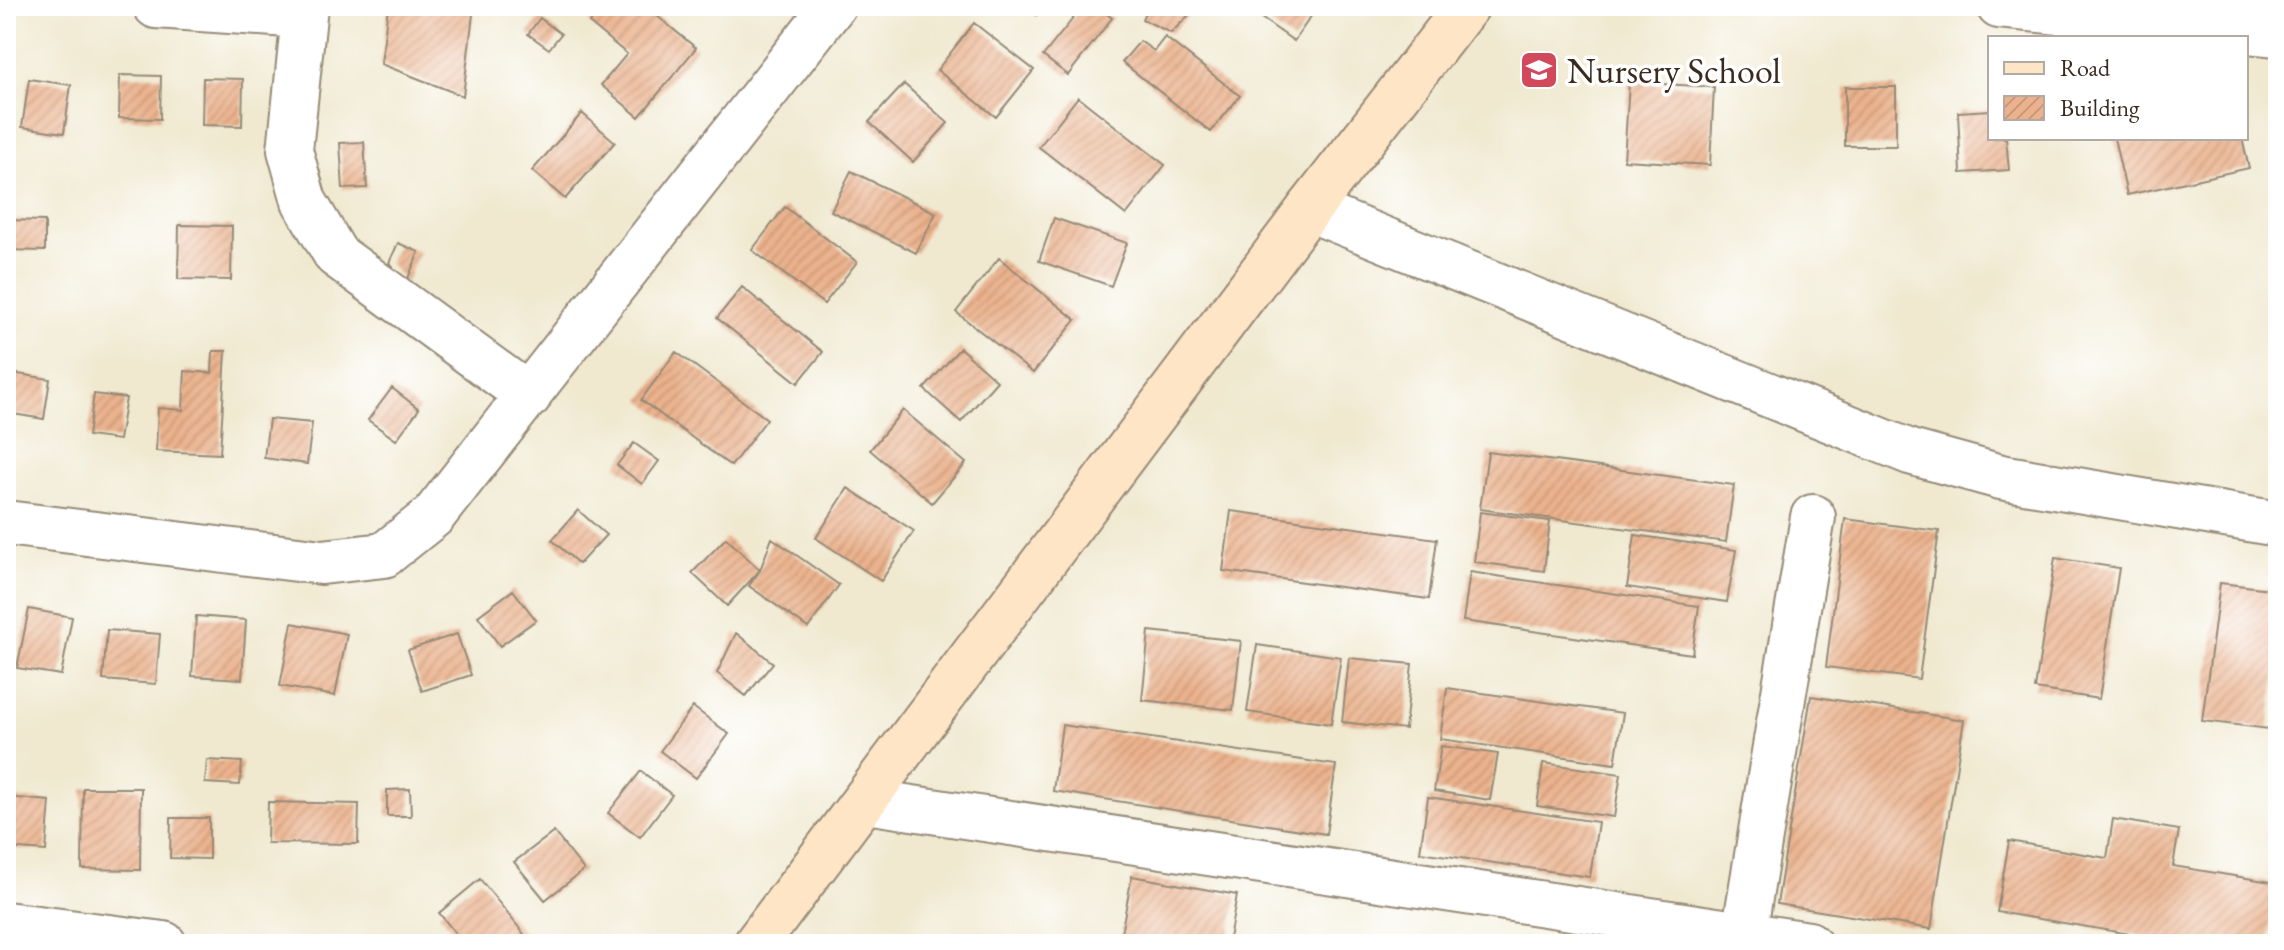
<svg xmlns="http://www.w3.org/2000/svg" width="2284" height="950" viewBox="0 0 2284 950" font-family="'EB Garamond',serif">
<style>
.building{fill:url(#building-hatch)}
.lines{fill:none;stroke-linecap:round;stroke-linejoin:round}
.minor-casing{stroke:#968a77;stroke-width:48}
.secondary-casing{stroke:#968a77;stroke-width:48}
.minor{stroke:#fff;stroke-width:44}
.secondary{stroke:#fee5c5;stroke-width:44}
.labels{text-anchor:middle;stroke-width:7;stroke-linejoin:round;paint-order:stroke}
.poi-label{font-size:36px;fill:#3b2a1e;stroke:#fff;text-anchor:start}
</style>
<defs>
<pattern id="building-hatch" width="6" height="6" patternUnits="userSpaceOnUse" patternTransform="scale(2)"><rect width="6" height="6" fill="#ebb28d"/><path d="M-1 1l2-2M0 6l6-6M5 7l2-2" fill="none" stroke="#ca9979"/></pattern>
</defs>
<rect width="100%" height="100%" fill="#fff"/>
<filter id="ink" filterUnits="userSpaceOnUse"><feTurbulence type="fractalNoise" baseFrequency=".0125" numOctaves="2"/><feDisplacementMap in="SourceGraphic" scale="16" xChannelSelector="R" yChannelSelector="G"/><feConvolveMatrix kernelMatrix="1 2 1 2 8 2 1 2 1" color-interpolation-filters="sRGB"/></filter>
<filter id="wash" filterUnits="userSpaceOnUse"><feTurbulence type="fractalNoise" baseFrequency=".006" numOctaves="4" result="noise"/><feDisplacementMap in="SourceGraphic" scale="32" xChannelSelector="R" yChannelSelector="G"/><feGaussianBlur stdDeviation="1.8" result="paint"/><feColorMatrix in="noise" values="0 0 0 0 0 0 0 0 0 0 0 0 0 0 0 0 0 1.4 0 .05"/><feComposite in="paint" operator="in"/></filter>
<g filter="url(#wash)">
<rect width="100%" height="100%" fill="#f0e9d0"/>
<g id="blocks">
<path class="building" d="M388,6H474L463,96L381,64Z
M603,6H645L696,48L639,117L601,85L627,54L589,23Z
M1024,6H1043L1036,15Z
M1083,6H1097L1112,18L1068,75L1043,56Z
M1148,6H1179L1189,15L1171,33L1142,19Z
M1244,6H1318L1294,41Z
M540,18L561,34L549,49L528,34Z
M974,23L1034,70L996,117L937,70Z
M1165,37L1240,96L1211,132L1122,62L1140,41L1154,51Z
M120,75L161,76L160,119L119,118Z
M203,78L243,79L242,126L202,125Z
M29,79L71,85L64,133L22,127Z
M1629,82L1714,87L1710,165L1624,160Z
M904,84L948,123L913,162L869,122Z
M1845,87H1896V146H1845Z
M1078,97L1165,165L1126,215L1039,147Z
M1990,110V138H2006L2009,170L1961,173L1958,112Z
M582,113L615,142L565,199L532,171Z
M2114,138H2242L2249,168L2127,195Z
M364,142L367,188L343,189L340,143Z
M851,171L936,213L916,253L831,211Z
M785,207L857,262L824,304L752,250Z
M1054,218L1127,243L1111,286L1039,261Z
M6,220L45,221V251L6,250Z
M179,225L232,226L231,280L178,279Z
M398,243L419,252L406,283L389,263Z
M999,258L1076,320L1033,373L956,312Z
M742,287L823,352L798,383L717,318Z
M960,348L997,381L961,422L924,389Z
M213,351H226L220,454L156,451L158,408L183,410L185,371L212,373Z
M676,352L767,419L731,466L641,400Z
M12,373L50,379L44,419L6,413Z
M392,388L419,409L396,440L368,420Z
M94,394L126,398L119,440L88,436Z
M903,410L966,463L932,503L870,450Z
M269,419L312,423L307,464L264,458Z
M634,443L659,461L642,484L617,465Z
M1488,452L1734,485L1726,542L1480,509Z
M848,488L914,531L881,581L816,538Z
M578,510L606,535L579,564L552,540Z
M1231,511L1437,539L1429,599L1223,571Z
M1480,512L1550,521L1544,571L1474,562Z
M1845,519L1939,531L1919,679L1826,667Z
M1635,535L1736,550L1727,602L1627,587Z
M726,538L760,570L772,538L839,585L808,628L749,586L760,570L727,606L692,573Z
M2055,558L2119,568L2099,699L2035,689Z
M1470,572L1699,606L1692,654L1463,621Z
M2220,583L2278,590V660L2269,729L2202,721Z
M513,590L536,620L500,646L478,616Z
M29,609L72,617L61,675L17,668Z
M196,616L246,620L242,679L192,676Z
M292,623L347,634L335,696L280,686Z
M107,630L160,634L156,684L103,680Z
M1149,631L1241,641L1233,710L1142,700Z
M736,633L773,663L746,696L717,673Z
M457,634L471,675L422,691L408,650Z
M1257,645L1341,657L1331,724L1247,712Z
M1349,658L1412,664L1405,729L1342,722Z
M1447,688L1623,713L1615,764L1440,739Z
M1811,696L1964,720L1931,929L1777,904Z
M693,707L729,734L696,778L660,751Z
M1062,725L1336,765L1326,834L1053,791Z
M1441,746L1498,754L1490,800L1434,791Z
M207,760L242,762L240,785L205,783Z
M1543,763L1621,774L1614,817L1537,806Z
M641,771L672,795L640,837L608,813Z
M83,788H141L140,870L82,869Z
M410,789L411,816H387V790Z
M6,797L50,801L46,851L6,848Z
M1428,797L1598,822L1590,877L1420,852Z
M268,802L359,804L358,844L267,843Z
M171,818H209V859L170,858Z
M2113,819L2179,830L2173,866L2277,883L2267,944H2190L1997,912L2009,841L2107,858Z
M554,832L584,870L545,900L514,862Z
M1132,876L1237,895L1228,944H1119Z
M480,879L524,934L512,944H464L439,913Z
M1571,939L1590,942V944H1570Z"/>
</g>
</g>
<g filter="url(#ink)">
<use href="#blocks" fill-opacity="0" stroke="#968a77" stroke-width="2"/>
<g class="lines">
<defs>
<path id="minor" d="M156,6L303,16
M305,6L290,150L304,201L336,255L529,396
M1999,6L2278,34
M1309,209L1910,452L2001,477L2278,524
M6,523L322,562L384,555L433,516L833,6
M866,801L1809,944
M6,924L164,944
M1744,934L1813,517"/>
<path id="secondary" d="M756,944L1309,209L1467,6"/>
</defs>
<use href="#minor" class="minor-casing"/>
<use href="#secondary" class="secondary-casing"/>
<use href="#minor" class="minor"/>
<use href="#secondary" class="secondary"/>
</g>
</g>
<defs>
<symbol id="school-square" viewBox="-11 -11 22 22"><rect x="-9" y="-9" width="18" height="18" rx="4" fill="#d1495b" stroke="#fff"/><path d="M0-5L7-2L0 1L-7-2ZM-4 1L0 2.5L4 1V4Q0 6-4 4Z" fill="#fff"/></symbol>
</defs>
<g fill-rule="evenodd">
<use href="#school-square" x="1517" y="48" width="44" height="44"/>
</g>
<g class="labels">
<g class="poi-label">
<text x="1567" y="83">Nursery School</text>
</g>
</g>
<rect width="2284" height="950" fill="none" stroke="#fff" stroke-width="32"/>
<rect x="1988" y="36" width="260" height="104" fill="#ffffff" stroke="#b1aaa5" stroke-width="2"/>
<rect x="2004" y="62" width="40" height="12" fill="#fee5c5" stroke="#b1aaa5" stroke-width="2"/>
<text x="2060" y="76" font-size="24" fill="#3b2a1e">Road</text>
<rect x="2004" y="96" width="40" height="24" fill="url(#building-hatch)" stroke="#b1aaa5" stroke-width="2"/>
<text x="2060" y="116" font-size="24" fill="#3b2a1e">Building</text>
</svg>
